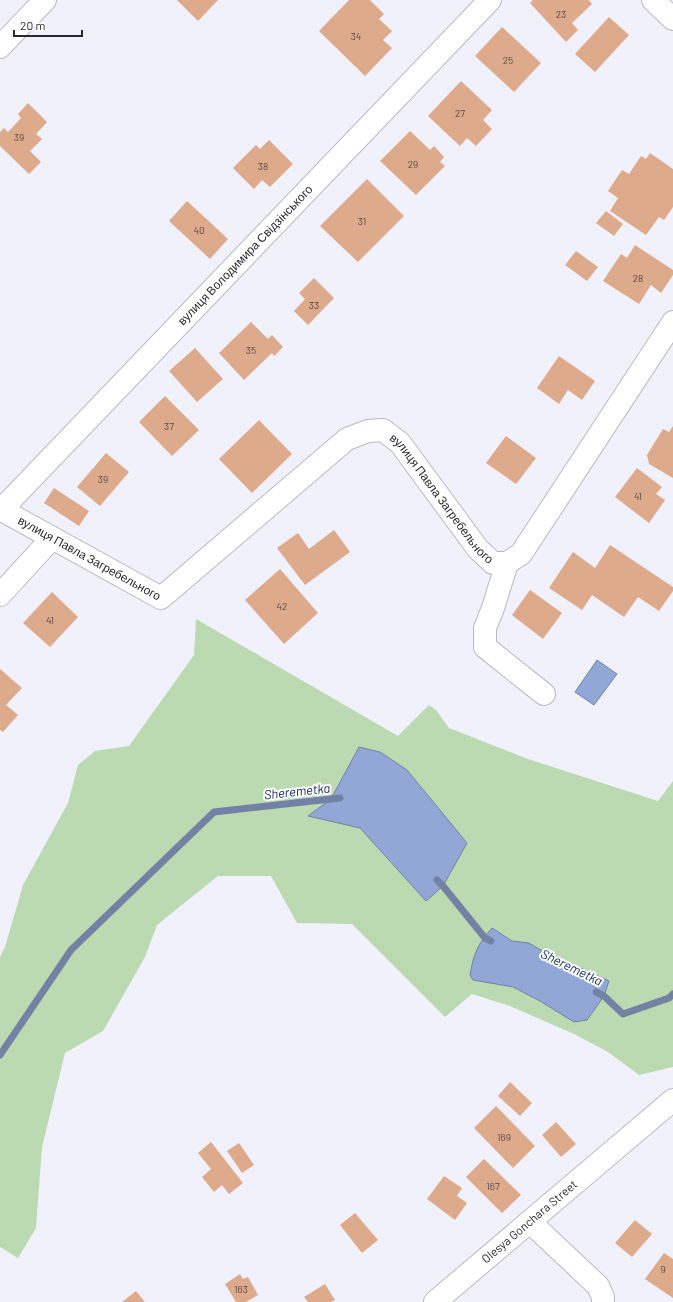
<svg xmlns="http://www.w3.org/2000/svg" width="673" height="1302" viewBox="0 0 673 1302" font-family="Barlow,sans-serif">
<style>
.green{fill:#bbdab2}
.water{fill:#91a8d7;stroke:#7282a4}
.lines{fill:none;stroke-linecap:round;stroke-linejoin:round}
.stream{stroke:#7282a4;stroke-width:7}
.building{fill:#ddaa8b}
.minor-casing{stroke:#b9b9c4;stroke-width:24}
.minor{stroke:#fff;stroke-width:22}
.labels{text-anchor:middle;stroke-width:4;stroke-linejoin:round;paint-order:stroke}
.number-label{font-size:10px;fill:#564944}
.street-label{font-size:12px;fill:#29292d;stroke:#fff}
.water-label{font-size:13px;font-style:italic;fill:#0f265d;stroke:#fff}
</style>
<rect width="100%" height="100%" fill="#f1f1fc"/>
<path class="green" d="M196,619L398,736L429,705L436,710L449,728L528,759L658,801L673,781V1067L639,1075L608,1052L574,1034L510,1006L472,994L445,1017L352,924L297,923L271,876H218L157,925L145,957L103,1031L65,1053L42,1147L36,1228L18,1258L0,1247V957L5,947L23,885L68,803L78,765L95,751L129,746L194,655Z"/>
<path class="water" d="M597,660L617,674L594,705L575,692Z
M359,747L380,752L407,770L467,843L443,886L426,901L360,828L308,816L331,799Z
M492,928L512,941L529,943L539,949L609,981L604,996L587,1020L574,1022L540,1001L513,987L473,980L470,975C474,953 477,945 492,928Z"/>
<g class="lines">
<path class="stream" d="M437,880L443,886L485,938L491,941
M596,992L604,996L623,1014L669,998L673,994
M0,1055L71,950L214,812L340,798"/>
</g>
<path class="building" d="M177,0H218L198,21Z
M349,0H370L384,14L379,19L392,31L383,40L392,48L365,76L319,31Z
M533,0H589L592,4L572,23L578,30L566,42L530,3Z
M609,17L629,35L595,72L575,54Z
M502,27L541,63L514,92L475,56Z
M461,81L492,110L483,120L492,129L476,146L467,138L460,146L428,116Z
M28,103L47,122L36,134L42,139L30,151L41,162L29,174L0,146V132L4,128L8,132L21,118L18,114Z
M410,131L430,150L434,146L444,157L440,162L445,166L416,195L380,161Z
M269,140L293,164L270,187L262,180L254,189L233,168L256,145L260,149Z
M650,153L673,169V207L664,220L659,217L646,235L610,211L618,198L608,191L622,170L629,174L641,156L646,159Z
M367,179L404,216L358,262L320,226Z
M187,201L228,239L210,259L169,221Z
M606,211L623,224L614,236L596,223Z
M635,245L673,270V275L661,293L651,285L639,304L603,281L621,254L627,258Z
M576,251L598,267L587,281L565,265Z
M314,278L334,298L308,325L294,311L305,299L299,293Z
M251,322L268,339L272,335L283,347L274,356L272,353L244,380L219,353Z
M195,348L223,379L197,402L169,371Z
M559,356L595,381L582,400L568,390L559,404L537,388Z
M165,396L199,430L172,456L139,422Z
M259,420L292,454L252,493L219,459Z
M673,426V478L649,464L647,455L663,429L669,432Z
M506,436L536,458L516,484L486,463Z
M106,453L129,472L100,506L77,487Z
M637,468L662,487L656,494L665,500L649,523L615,497Z
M54,488L89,511L79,526L44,503Z
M334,530L350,552L305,585L277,548L298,533L309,549Z
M610,545L673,587V591L659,611L638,597L624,617L592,595L582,610L549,588L573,552L595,568Z
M280,569L318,613L284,644L245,600Z
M530,590L562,613L543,639L512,615Z
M52,592L78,617L50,647L23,623Z
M0,669L22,688L6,705L18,715L3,732L0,730Z
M510,1082L532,1103L520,1116L498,1096Z
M496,1106L535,1146L513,1168L474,1128Z
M556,1122L576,1144L561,1157L542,1135Z
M211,1142L243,1183L229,1194L222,1185L214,1192L202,1177L211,1169L198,1153Z
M239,1143L254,1165L242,1173L227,1151Z
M484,1159L521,1195L502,1213L466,1177Z
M444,1176L462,1188L457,1196L467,1203L455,1220L427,1199Z
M355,1213L378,1240L362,1253L340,1225Z
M635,1220L652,1234L632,1257L615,1243Z
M664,1253L673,1259V1298L645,1279Z
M240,1274L243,1279L248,1277L258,1295L246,1302H236L225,1284Z
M325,1284L335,1300L331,1302H308L304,1297Z
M136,1291L145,1302H122Z"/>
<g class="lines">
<defs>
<g id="minor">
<path d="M653,0L673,19"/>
<path d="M0,47L45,0"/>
<path id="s1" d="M0,509L161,598L347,439L368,431L383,430L400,443L478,549L493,563H507L521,554L673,322"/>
<path id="s2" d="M1,510L490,0"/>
<path d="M507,563L493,608L485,628V647L544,694"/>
<path d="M0,595L52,538"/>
<path d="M530,1222L598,1286L603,1297V1302"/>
<path id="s3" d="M435,1302L673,1100"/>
</g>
</defs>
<use href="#minor" class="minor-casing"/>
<use href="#minor" class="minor"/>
</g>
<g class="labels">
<g class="number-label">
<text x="561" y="18">23</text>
<text x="356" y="40">34</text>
<text x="508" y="64">25</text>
<text x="460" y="117">27</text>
<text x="19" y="141">39</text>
<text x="413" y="168">29</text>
<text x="263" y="170">38</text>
<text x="362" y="225">31</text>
<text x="199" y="234">40</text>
<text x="638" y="282">28</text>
<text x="314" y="309">33</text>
<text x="251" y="354">35</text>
<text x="169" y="430">37</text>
<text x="103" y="483">39</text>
<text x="638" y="500">41</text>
<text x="282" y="610">42</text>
<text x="50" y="624">41</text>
<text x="504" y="1141">169</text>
<text x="493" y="1190">167</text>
<text x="663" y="1273">9</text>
<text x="241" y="1293">163</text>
</g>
<g class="street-label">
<text dy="4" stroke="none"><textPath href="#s2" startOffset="353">вулиця Володимира Свідзінського</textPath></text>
<text dy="4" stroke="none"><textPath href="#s1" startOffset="557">вулиця Павла Загребельного</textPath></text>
<text dy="4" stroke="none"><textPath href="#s1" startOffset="102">вулиця Павла Загребельного</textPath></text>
<text dy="4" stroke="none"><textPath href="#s3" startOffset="124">Olesya Gonchara Street</textPath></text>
</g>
<g class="water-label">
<text transform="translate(297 791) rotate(-6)" y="5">Sheremetka</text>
<text transform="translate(572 967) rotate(26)" y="5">Sheremetka</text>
</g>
</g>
<path d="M14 30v6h68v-6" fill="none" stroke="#29292d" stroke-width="2"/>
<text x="20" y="30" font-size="12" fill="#29292d" stroke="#ffffff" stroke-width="3" paint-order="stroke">20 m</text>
</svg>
